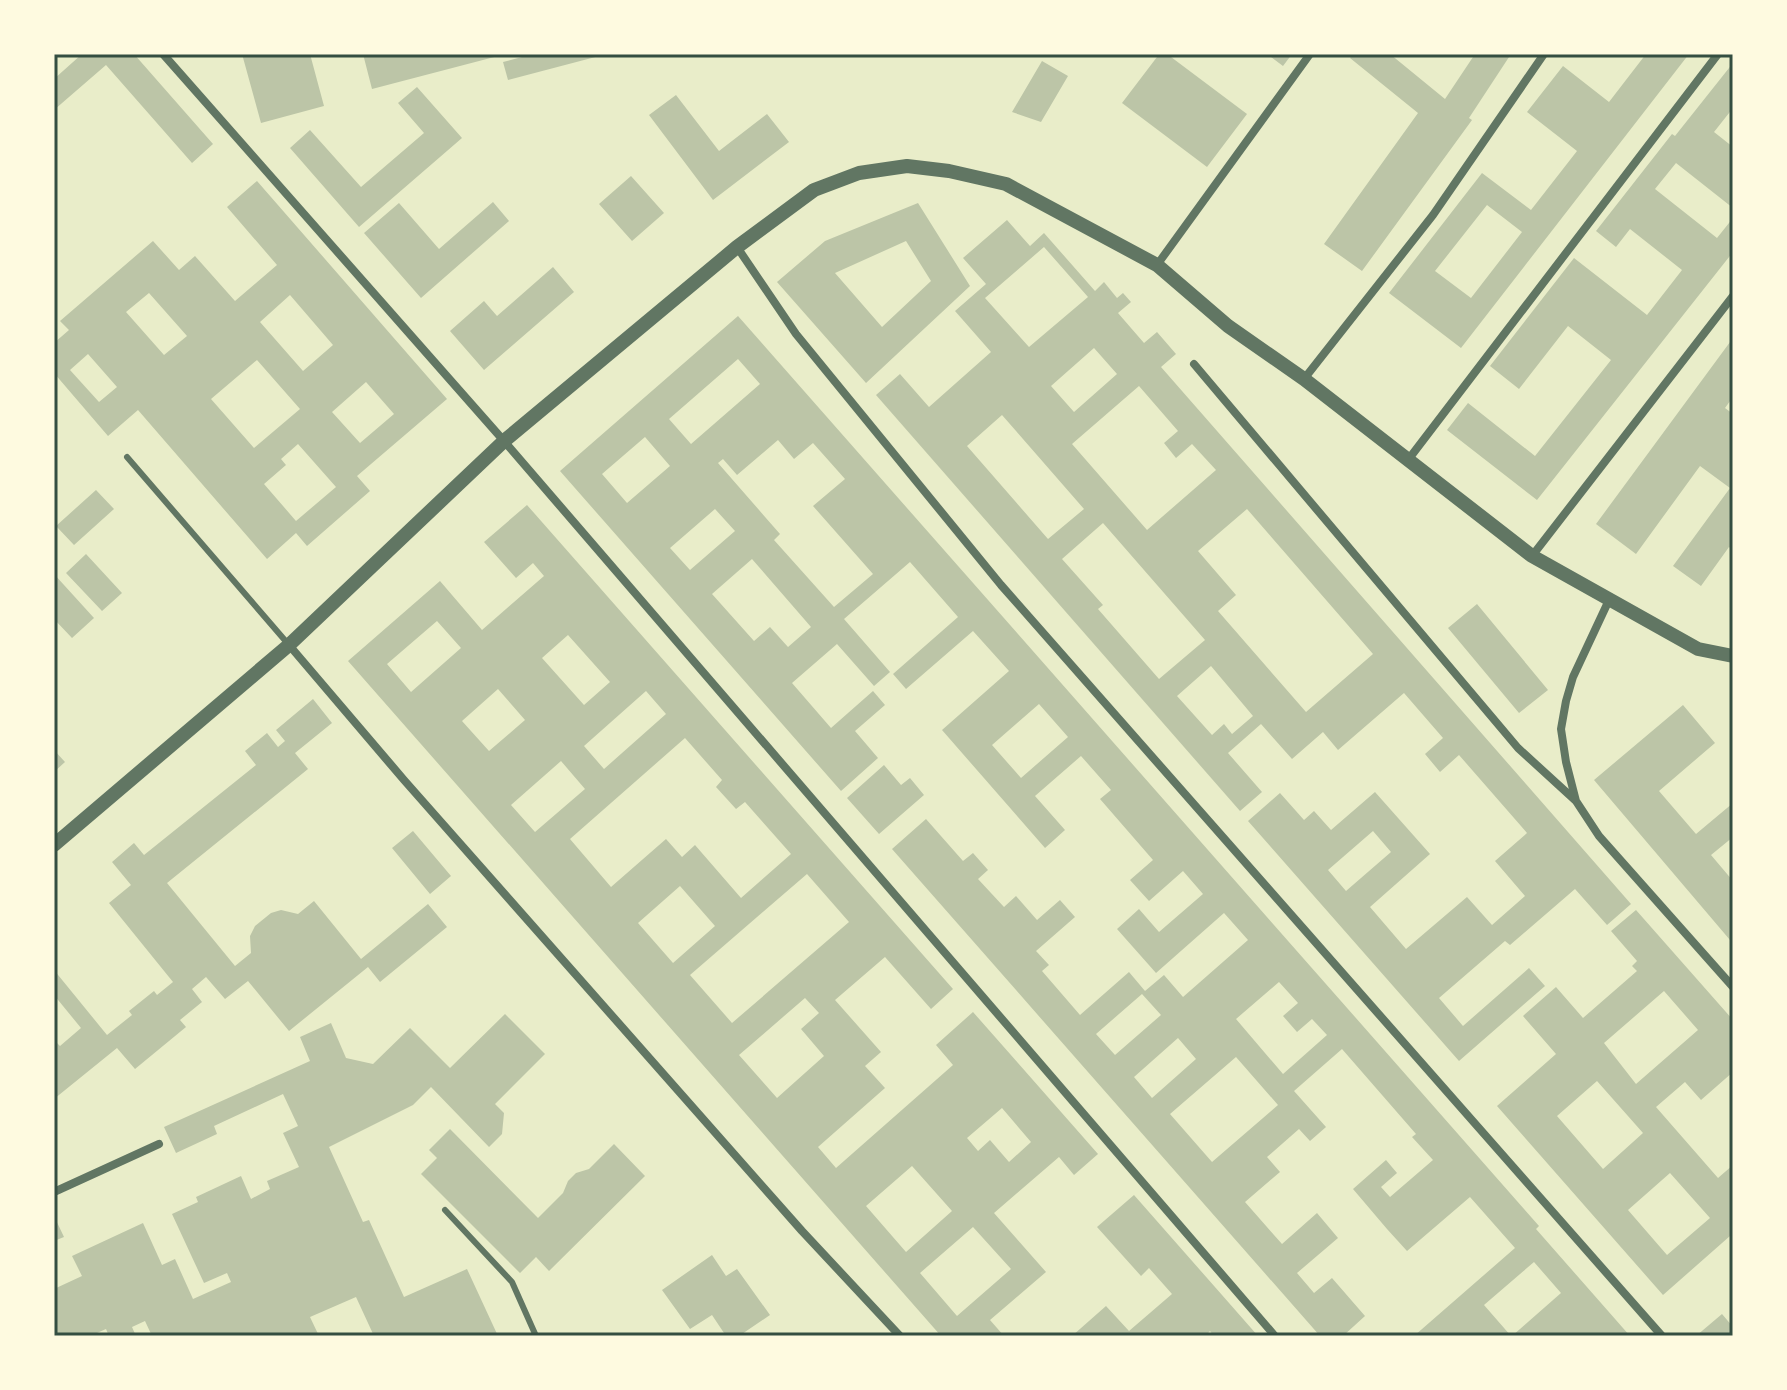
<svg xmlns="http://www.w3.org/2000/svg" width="1787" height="1390" viewBox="0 0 1787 1390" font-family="'Open Sans',sans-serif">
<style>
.building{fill:#bcc5a7;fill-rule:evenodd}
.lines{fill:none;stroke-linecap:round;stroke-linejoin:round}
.service{stroke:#617663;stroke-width:6}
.minor{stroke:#617663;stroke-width:8}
.tertiary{stroke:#617663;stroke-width:14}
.neatline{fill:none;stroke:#344e41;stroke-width:3}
</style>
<rect width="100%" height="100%" fill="#e9edc9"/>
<path class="building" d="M82,54H134L213,144L192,163L106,65L54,110V79Z
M242,54H310L324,106L261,123Z
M363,54H501L502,55L372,89Z
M533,54H602L603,55L508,80L503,62Z
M1154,54H1167L1247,114L1207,167L1122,103L1157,57Z
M1267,54H1292L1283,66Z
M1353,54H1390L1445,99L1475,54H1511L1469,118L1472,120L1362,271L1324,244L1418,113L1350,58Z
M1646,54H1689L1461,348L1389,293L1482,173L1531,210L1577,151L1527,112L1563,66L1609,102ZM1487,205L1522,232L1471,298L1435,271Z
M1042,61L1068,76L1041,122L1012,112Z
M1733,63V108L1714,132L1733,147V208L1676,163L1655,189L1717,238L1733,218V252L1537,500L1447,430L1468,403L1535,456L1611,360L1568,326L1519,389L1490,366L1574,258L1647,315L1682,270L1630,229L1616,247L1596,231L1672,134L1675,136Z
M417,87L462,138L359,227L290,148L310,130L361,187L424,133L398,103Z
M676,95L719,151L767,114L789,142L713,200L649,115Z
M631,176L664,213L632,241L599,204Z
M257,181L447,399L357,476L370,491L307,546L296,533L267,559L138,410L108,436L54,373V343L69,330L60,321L153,241L179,270L195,256L235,301L277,265L227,207ZM149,293L187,336L164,355L126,312ZM290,295L333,345L303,371L260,322ZM88,354L117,387L99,402L70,370ZM257,360L300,409L254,448L211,399ZM366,382L394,414L360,443L332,412ZM298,444L336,487L296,521L264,484L286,465L281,459Z
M493,202L509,221L421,298L364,233L399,203L439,249Z
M918,203L970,286L866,383L777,282L825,241ZM906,241L931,281L882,327L835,273Z
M1007,220L1030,246L1044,233L1095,291L1104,282L1117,298L1123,293L1131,302L1118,313L1144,343L1157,332L1176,354L1161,367L1631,904L1607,925L1575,889L1510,945L1505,941L1439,998L1463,1026L1529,968L1545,986L1459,1061L1248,821L1280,793L1304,820L1314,811L1331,830L1375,792L1430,854L1370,907L1406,949L1467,897L1492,925L1525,896L1495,861L1527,833L1459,755L1440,772L1425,754L1443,738L1404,693L1338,750L1323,732L1292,759L1261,724L1228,753L1262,792L1240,811L876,395L900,374L929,407L991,352L955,311L986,284L963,258ZM1044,247L1088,297L1029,347L985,298ZM1094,348L1117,374L1074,412L1051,386ZM1139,386L1178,431L1164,443L1176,458L1192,444L1216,470L1147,530L1072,444ZM1002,415L1084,509L1048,539L967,446ZM1247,509L1373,654L1306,712L1218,611L1236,595L1198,551ZM1103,523L1205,640L1159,679L1098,609L1103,605L1062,559ZM1211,666L1253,716L1232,734L1224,724L1212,735L1177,696ZM1373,831L1391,852L1346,891L1328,870Z
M553,267L574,292L484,370L450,331L484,301L497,316Z
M738,316L1539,1226L1536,1229L1630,1336H1512L1561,1293L1534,1262L1484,1305L1511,1336H1414L1515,1248L1470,1197L1407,1251L1387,1229L1353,1189L1386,1160L1397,1173L1381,1187L1390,1197L1433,1160L1412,1137L1416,1134L1342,1049L1294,1091L1326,1127L1310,1141L1299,1129L1267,1157L1280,1172L1245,1202L1282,1244L1317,1213L1338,1238L1297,1273L1314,1293L1332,1278L1365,1316L1343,1336H1320L892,849L926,819L963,861L973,853L988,870L978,879L1004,907L1016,896L1037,920L1060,900L1075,917L1036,951L1049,965L1042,971L1080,1015L1129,972L1145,991L1164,975L1183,997L1248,940L1224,913L1156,973L1117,929L1139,909L1159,932L1203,894L1183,871L1149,901L1130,880L1153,860L1100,799L1111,790L1081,756L1035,796L1065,830L1045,848L942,730L1009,671L973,631L906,689L893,674L958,617L910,562L844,619L890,672L874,686L837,644L792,683L831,728L873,691L885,705L855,731L878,758L841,791L560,471ZM738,359L760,384L691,444L669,419ZM645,437L670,466L627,503L602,474ZM778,440L794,459L813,443L845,479L813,506L873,574L834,607L774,540L780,534L718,463L723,459L737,475ZM715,509L735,531L690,570L670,548ZM752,559L811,627L788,647L770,627L754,641L712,594ZM1039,704L1068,737L1021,778L992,745ZM1279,982L1298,1003L1283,1016L1297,1032L1312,1019L1327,1035L1283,1074L1236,1019ZM1142,994L1161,1015L1115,1055L1096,1034ZM1178,1038L1196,1059L1152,1098L1134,1077ZM1236,1057L1278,1105L1212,1162L1170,1114Z
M1733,338V397L1725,408L1733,414V550L1729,547L1701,586L1673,566L1730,488L1700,466L1636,554L1596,524Z
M96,490L114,509L74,545L56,526Z
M527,505L953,989L931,1009L885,957L835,1000L881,1052L865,1066L885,1088L818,1147L836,1168L953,1065L936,1045L973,1012L1098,1154L1074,1175L1059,1157L994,1213L1046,1272L990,1320L1004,1336H941L348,661L440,581L482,630L544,576L533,563L516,578L484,542ZM437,621L461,648L411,692L387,664ZM568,635L610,682L584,705L542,658ZM498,689L525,720L489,751L462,721ZM646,691L666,714L604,769L584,746ZM685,738L722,780L716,787L736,809L745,802L791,854L741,898L695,845L682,857L666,839L611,887L570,839ZM561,761L585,789L535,832L511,805ZM807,874L849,922L732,1023L690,975ZM680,886L715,926L673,963L638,923ZM805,998L819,1013L801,1029L824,1056L777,1098L739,1055ZM1002,1108L1031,1142L1009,1162L990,1140L978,1151L967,1138ZM912,1166L952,1211L906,1252L866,1206ZM973,1227L1011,1269L957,1316L920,1273Z
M86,554L122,593L102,611L66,573Z
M54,574L94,618L72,638L54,619Z
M1477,604L1548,690L1519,713L1448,628Z
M313,699L332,723L295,753L308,769L167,883L235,966L251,953L250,936L255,926L271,913L281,910L298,914L314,901L361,959L428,904L447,927L380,982L368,967L289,1031L248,981L225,999L206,977L192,989L202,1002L180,1020L186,1027L135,1069L117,1048L54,1099V1046L57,1043L60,1046L81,1028L54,995V970L107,1035L132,1015L129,1011L154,991L157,995L173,982L109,903L131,885L112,862L134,843L144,855L256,765L245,751L267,733L278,747L285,741L276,730Z
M1683,705L1715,743L1659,791L1696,834L1733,803V837L1711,855L1733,881V937L1730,940L1594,780Z
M54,750L65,762L54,772Z
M884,765L901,785L910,778L924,795L879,834L847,798Z
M413,831L451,876L430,894L392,848Z
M1636,910L1733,1020V1072L1701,1100L1685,1082L1656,1107L1718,1178L1733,1165V1239L1730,1236L1663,1295L1497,1106L1556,1054L1523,1016L1556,987L1583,1018L1637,971L1632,966L1637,961L1611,931ZM1664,991L1698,1030L1636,1084L1604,1043ZM1597,1081L1643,1133L1603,1169L1557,1116ZM1670,1173L1710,1218L1667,1255L1628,1210Z
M505,1014L545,1054L495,1104L504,1113L502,1134L489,1147L431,1087L413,1105L329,1147L363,1222L369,1220L404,1297L467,1269L498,1336H374L356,1297L310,1317L319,1336H152L145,1321L132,1327L136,1336H109L106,1329L90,1336H54V1289L82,1276L72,1256L143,1223L162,1265L175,1259L193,1299L231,1282L227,1273L204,1283L172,1214L198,1202L196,1197L241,1176L251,1199L270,1189L267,1181L299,1167L283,1133L298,1126L283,1094L214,1126L217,1134L176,1153L164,1127L310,1061L300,1037L331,1023L346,1058L373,1064L410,1028L450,1068Z
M450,1129L538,1218L563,1193L568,1181L576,1173L589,1169L614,1144L645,1176L549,1271L536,1257L520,1273L421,1174L437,1158L429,1150Z
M1134,1195L1222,1295L1258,1336H1214L1210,1331L1205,1336H1072L1106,1306L1129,1331L1172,1294L1149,1268L1141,1276L1097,1227Z
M54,1216L64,1237L54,1241Z
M712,1255L726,1276L737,1269L770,1315L739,1336H726L712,1315L690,1329L662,1290Z
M1722,1314L1733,1327V1336H1696Z"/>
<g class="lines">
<path class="service" d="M127,457L289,645
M445,1210L512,1282L536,1336"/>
<path class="minor" d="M163,54L504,441L1275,1336
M737,247L796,334L1001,585L1662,1336
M1157,265L1310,54
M1194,364L1518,748L1576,801
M1304,379L1433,215L1544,54
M1408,460L1718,54
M1532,556L1733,296
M1609,600L1573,677L1566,701L1561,729L1566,762L1576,801L1599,836L1733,987
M289,645L404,780L802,1231L900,1336
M54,1192L159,1144"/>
<path class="tertiary" d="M54,845L289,645L504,441L737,247L814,190L859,173L907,166L949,171L1006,184L1157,265L1228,326L1304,379L1532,556L1698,649L1733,656"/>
</g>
<rect width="1787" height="1390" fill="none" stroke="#fefae0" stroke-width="112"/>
<rect x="56" y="56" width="1675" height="1278" class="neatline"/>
</svg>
